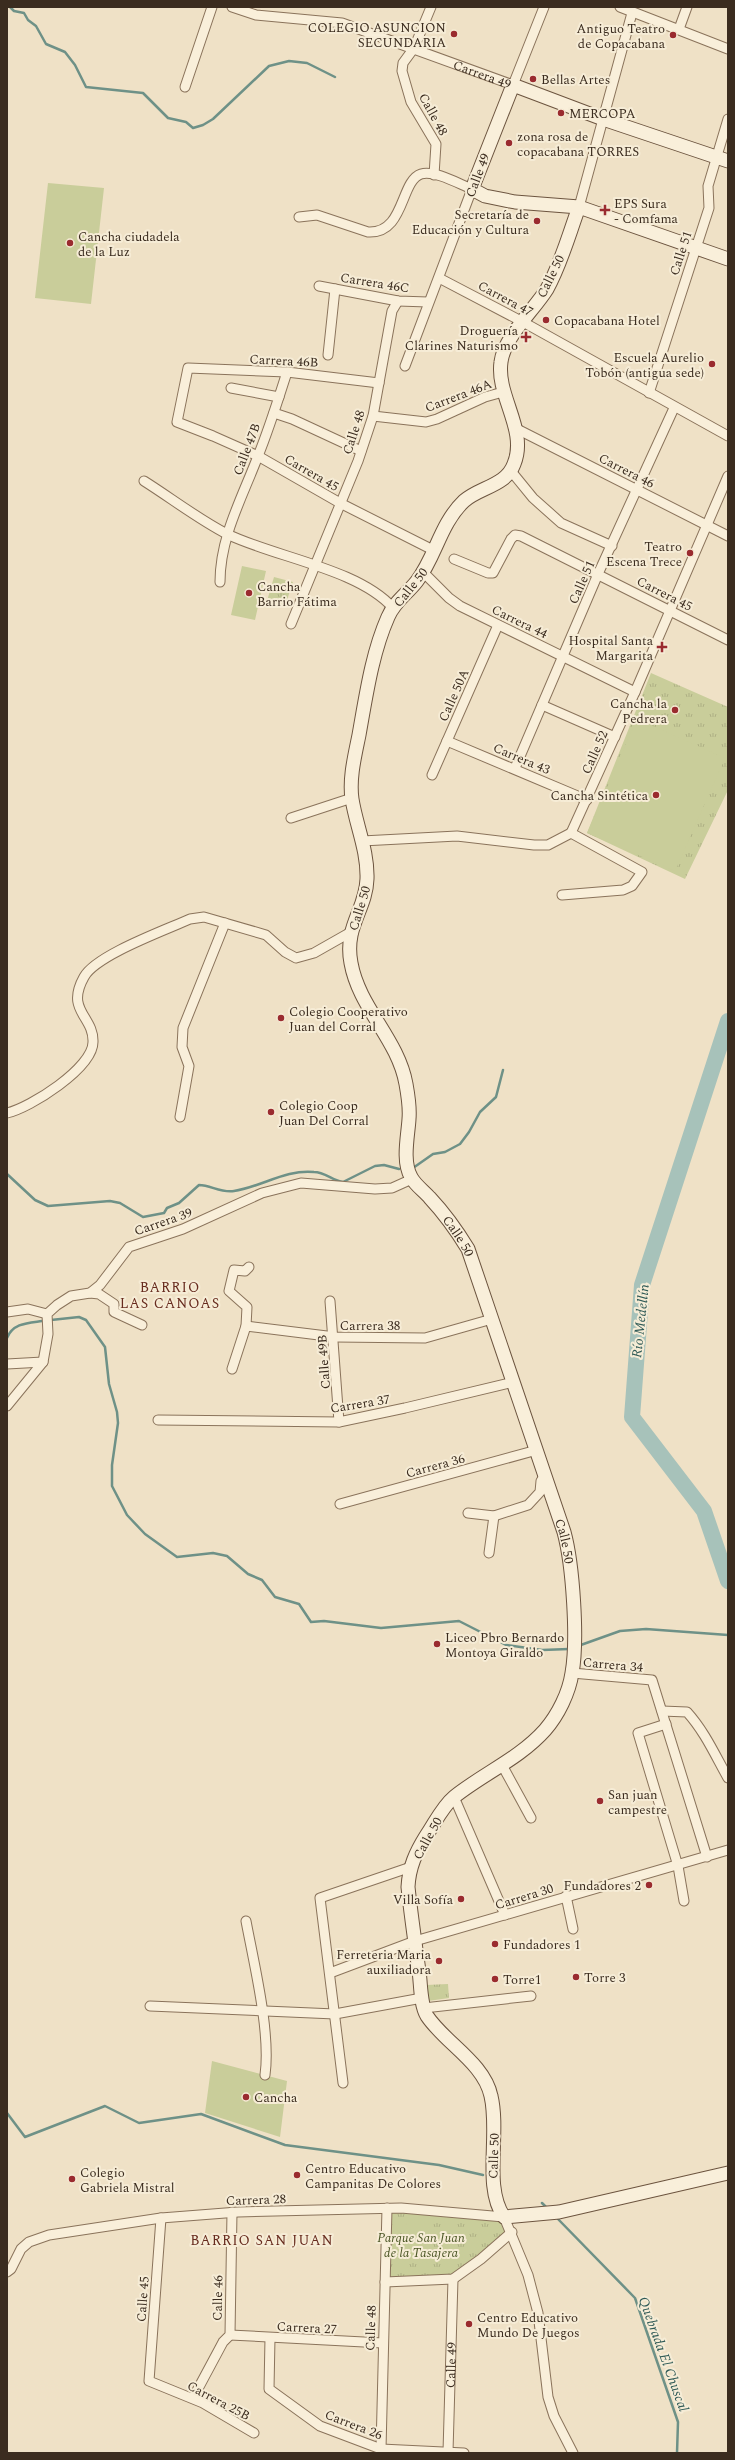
<svg xmlns="http://www.w3.org/2000/svg" width="735" height="2460" viewBox="0 0 735 2460" font-family="Spectral,serif">
<style>
.grass{fill:url(#grass-tufts)}
.garden{fill:#c9cd9a}
.lines{fill:none;stroke-linecap:round;stroke-linejoin:round}
.stream{stroke:#6e9187;stroke-width:2.5}
.river{stroke:#a7c2ba;stroke-width:16}
.street-casing{stroke:#8a735b;stroke-width:11}
.secondary-casing{stroke:#6c543f;stroke-width:15}
.street{stroke:#f9efda;stroke-width:9}
.secondary{stroke:#f9efda;stroke-width:13}
.poi-dot{fill:#9a2b2f;stroke:#f6ecd6;stroke-width:1.5}
.labels{text-anchor:middle;stroke-width:4;stroke-linejoin:round;paint-order:stroke}
.poi-label{font-size:13px;fill:#3b2c1f;stroke:#f6ecd6;text-anchor:start}
.street-label{font-size:13px;fill:#3b2c1f;stroke:#f6ecd6}
.park-label{font-size:13px;font-style:italic;fill:#4c5726;stroke:#f6ecd6}
.neighbourhood-label{font-size:14px;letter-spacing:1px;fill:#672b1e;stroke:#f6ecd6}
.water-label{font-size:14px;font-style:italic;fill:#2f5a56;stroke:#f6ecd6}
</style>
<defs>
<pattern id="grass-tufts" width="24" height="20" patternUnits="userSpaceOnUse"><rect width="24" height="20" fill="#c9cd9a"/><path d="M3 7l-1-3M5 7V3M7 7l1-3M15 17l-1-3M17 17v-4M19 17l1-3" fill="none" stroke="#aeb084"/></pattern>
</defs>
<rect width="100%" height="100%" fill="#efe1c6"/>
<path class="grass" d="M274,577L293,582L285,606L267,601Z
M651,673L728,707V790L685,879L587,833Z
M448,1984L449,1998L428,2001L426,1985Z
M388,2209L500,2213L512,2232L453,2278L385,2281Z"/>
<path class="garden" d="M48,183L104,188L91,304L35,298Z
M242,566L266,571L255,620L231,615Z
M637,719L725,758L675,871L587,833Z
M212,2061L287,2081L280,2137L205,2113Z
M407,2212L434,2214L431,2263L405,2261Z"/>
<g class="lines">
<path class="stream" d="M10,7L14,11L24,13L28,20L36,26L46,44L65,52L75,65L86,87L143,93L168,118L186,122L193,128L203,125L213,119L269,66L289,61L307,63L335,77
M413,1168L433,1154L445,1152L460,1144L469,1132L480,1112L496,1097L503,1070
M7,1174L35,1200L48,1206L110,1201L120,1203L143,1217L164,1213L167,1208L179,1203L199,1185C211,1185 220,1193 234,1191C261,1187 286,1169 314,1172C325,1172 333,1181 343,1182L375,1166L384,1165L399,1169
M51,1320L79,1317L86,1320L105,1347L109,1384L117,1412L118,1423L112,1465V1486L127,1515L145,1534L177,1557L213,1553L227,1556L248,1574L262,1580L275,1597L299,1604L311,1622L324,1621L381,1628L459,1621L506,1645L542,1650L569,1649
M7,1338C13,1323 28,1323 42,1321
M578,1646L620,1631L646,1629L728,1635
M7,2113L25,2137L105,2106L139,2123L201,2114L285,2145L439,2165L483,2175
M542,2203L547,2208
M556,2217L635,2298L678,2422L677,2453"/>
<path class="river" d="M728,1021L642,1285L632,1417L704,1511L728,1581"/>
<defs>
<g id="street">
<path id="s1" d="M232,7L256,15L342,23L513,85L544,7"/>
<path d="M431,7L414,48L403,63L402,71L411,102L436,144L434,175"/>
<path d="M620,7L728,49"/>
<path d="M679,29L687,7"/>
<path d="M185,87L212,7"/>
<path d="M579,207L632,13"/>
<path d="M299,217L317,215L368,232C405,234 400,181 421,174C435,170 459,184 472,189L405,366"/>
<path d="M439,278L523,322L728,436"/>
<path d="M319,286L398,301L428,302"/>
<path d="M328,355L335,289"/>
<path d="M379,383L287,372L188,368L177,422L213,436L258,456L340,503L433,550"/>
<path d="M231,388L279,397"/>
<path d="M649,393L709,208L708,186L728,119"/>
<path d="M274,413L292,419L361,451"/>
<path d="M373,416L426,422L437,419L485,397L503,392"/>
<path d="M515,428L728,536"/>
<path d="M511,471L533,498L561,523L612,546"/>
<path d="M144,481C171,498 198,519 227,534C274,557 359,569 393,608"/>
<path d="M454,559L488,573H493L511,539L515,535L521,536L728,640"/>
<path d="M423,572L449,598L460,606L635,692"/>
<path d="M220,582C220,537 242,498 258,456C269,429 278,400 287,372"/>
<path d="M291,624L358,461L373,416L392,311L398,301"/>
<path d="M542,705L615,737"/>
<path d="M447,741L587,800"/>
<path d="M515,768L598,574L674,408"/>
<path d="M432,775L498,625"/>
<path d="M291,818L352,798"/>
<path d="M571,833L635,692L728,476"/>
<path d="M362,841L457,836L534,845H548L571,833"/>
<path d="M562,895L623,890L632,886L642,872L571,833"/>
<path d="M7,1113C30,1108 93,1068 93,1042C94,1016 65,1011 84,977C96,955 166,930 190,919L204,917L266,935L285,952L296,958L314,953L351,932"/>
<path d="M180,1117L189,1066L182,1047L183,1028L225,923"/>
<path d="M90,1293L99,1294L114,1304V1312L142,1325"/>
<path d="M330,1301L339,1422"/>
<path d="M7,1312L28,1309L47,1314"/>
<path d="M246,1326L335,1337L425,1338L492,1319"/>
<path d="M7,1364L43,1362"/>
<path d="M232,1369L246,1326L247,1307L229,1291L234,1270L245,1271L249,1267"/>
<path d="M7,1406L43,1362L48,1334L47,1314L57,1305L71,1296L90,1293L100,1285L129,1247L183,1229L262,1193L301,1183L375,1189L392,1188L412,1179"/>
<path d="M158,1420L339,1422L405,1408L514,1382"/>
<path d="M340,1504L537,1450"/>
<path d="M468,1513L494,1516L528,1505L540,1492L541,1481L545,1475"/>
<path d="M489,1553L494,1516"/>
<path d="M572,1673L652,1680L707,1857"/>
<path d="M662,1711L687,1712C705,1732 715,1755 728,1778"/>
<path d="M666,1724L638,1733L678,1866L684,1901"/>
<path d="M502,1765L531,1818"/>
<path d="M454,1797L505,1915"/>
<path d="M566,1896L573,1929"/>
<path d="M246,1921C254,1964 271,2033 265,2075"/>
<path d="M330,1973L415,1941L728,1850"/>
<path d="M150,2006L335,2014L422,1998"/>
<path d="M424,2008L531,1996"/>
<path d="M343,2083L320,1898L411,1867"/>
<path d="M161,2218L149,2381L203,2403L254,2433"/>
<path d="M7,2272L11,2269L21,2249L29,2242L49,2235L161,2218L238,2212L401,2208L504,2217L528,2275L538,2313L548,2397L554,2416L573,2453"/>
<path d="M385,2282L453,2279L481,2259L512,2232"/>
<path d="M230,2335L383,2343"/>
<path d="M270,2338L269,2389L320,2426L381,2449L464,2453"/>
<path d="M193,2398L223,2342L230,2335L232,2212"/>
<path d="M381,2449L387,2208"/>
<path id="s2" d="M448,2452L453,2279"/>
</g>
<g id="secondary">
<path d="M728,161L603,119L513,85L472,189L485,196L515,202L579,207L728,259"/>
<path id="s3" d="M579,207C569,234 561,264 547,289C534,310 504,337 501,362C496,396 528,430 514,464C506,486 480,487 464,501C440,524 436,556 417,581C408,593 394,602 388,617C372,653 366,696 359,735C355,755 349,778 352,799C356,825 368,851 367,879C366,910 344,926 351,963C359,1008 398,1039 406,1084C408,1095 410,1108 409,1119C408,1136 402,1161 411,1177C415,1185 424,1191 430,1198C445,1214 457,1231 468,1249L564,1532C573,1565 578,1640 572,1673C569,1693 558,1715 545,1730C519,1759 484,1773 454,1797C442,1807 435,1823 426,1836C416,1852 409,1867 408,1887C411,1915 415,1943 419,1971C421,1984 420,2004 427,2016C445,2043 484,2063 491,2096C500,2134 483,2187 504,2217L559,2212L728,2173"/>
</g>
</defs>
<use href="#street" class="street-casing"/>
<use href="#secondary" class="secondary-casing"/>
<use href="#street" class="street"/>
<use href="#secondary" class="secondary"/>
</g>
<g class="poi-dot">
<circle cx="454" cy="34" r="4"/>
<circle cx="673" cy="35" r="4"/>
<circle cx="533" cy="79" r="4"/>
<circle cx="561" cy="113" r="4"/>
<circle cx="509" cy="143" r="4"/>
<path d="M603 204h4v4h4v4h-4v4h-4v-4h-4v-4h4z"/>
<circle cx="537" cy="221" r="4"/>
<circle cx="70" cy="243" r="4"/>
<circle cx="546" cy="320" r="4"/>
<path d="M524 331h4v4h4v4h-4v4h-4v-4h-4v-4h4z"/>
<circle cx="712" cy="364" r="4"/>
<circle cx="690" cy="553" r="4"/>
<circle cx="249" cy="593" r="4"/>
<path d="M660 641h4v4h4v4h-4v4h-4v-4h-4v-4h4z"/>
<circle cx="675" cy="710" r="4"/>
<circle cx="656" cy="795" r="4"/>
<circle cx="281" cy="1018" r="4"/>
<circle cx="271" cy="1112" r="4"/>
<circle cx="437" cy="1644" r="4"/>
<circle cx="600" cy="1801" r="4"/>
<circle cx="649" cy="1885" r="4"/>
<circle cx="461" cy="1899" r="4"/>
<circle cx="495" cy="1944" r="4"/>
<circle cx="439" cy="1961" r="4"/>
<circle cx="576" cy="1977" r="4"/>
<circle cx="495" cy="1979" r="4"/>
<circle cx="246" cy="2097" r="4"/>
<circle cx="297" cy="2175" r="4"/>
<circle cx="72" cy="2179" r="4"/>
<circle cx="469" cy="2324" r="4"/>
</g>
<g class="labels">
<g class="poi-label">
<text x="446" y="32" text-anchor="end">COLEGIO ASUNCION<tspan x="446" dy="15">SECUNDARIA</tspan></text>
<text x="665" y="33" text-anchor="end">Antiguo Teatro<tspan x="665" dy="15">de Copacabana</tspan></text>
<text x="541" y="84">Bellas Artes</text>
<text x="569" y="118">MERCOPA</text>
<text x="517" y="141">zona rosa de<tspan x="517" dy="15">copacabana TORRES</tspan></text>
<text x="614" y="208">EPS Sura<tspan x="614" dy="15">- Comfama</tspan></text>
<text x="529" y="219" text-anchor="end">Secretaría de<tspan x="529" dy="15">Educación y Cultura</tspan></text>
<text x="78" y="241">Cancha ciudadela<tspan x="78" dy="15">de la Luz</tspan></text>
<text x="554" y="325">Copacabana Hotel</text>
<text x="518" y="335" text-anchor="end">Droguería<tspan x="518" dy="15">Clarines Naturismo</tspan></text>
<text x="704" y="362" text-anchor="end">Escuela Aurelio<tspan x="704" dy="15">Tobón (antigua sede)</tspan></text>
<text x="682" y="551" text-anchor="end">Teatro<tspan x="682" dy="15">Escena Trece</tspan></text>
<text x="257" y="591">Cancha<tspan x="257" dy="15">Barrio Fátima</tspan></text>
<text x="653" y="645" text-anchor="end">Hospital Santa<tspan x="653" dy="15">Margarita</tspan></text>
<text x="667" y="708" text-anchor="end">Cancha la<tspan x="667" dy="15">Pedrera</tspan></text>
<text x="648" y="800" text-anchor="end">Cancha Sintética</text>
<text x="289" y="1016">Colegio Cooperativo<tspan x="289" dy="15">Juan del Corral</tspan></text>
<text x="279" y="1110">Colegio Coop<tspan x="279" dy="15">Juan Del Corral</tspan></text>
<text x="445" y="1642">Liceo Pbro Bernardo<tspan x="445" dy="15">Montoya Giraldo</tspan></text>
<text x="608" y="1799">San juan<tspan x="608" dy="15">campestre</tspan></text>
<text x="641" y="1890" text-anchor="end">Fundadores 2</text>
<text x="453" y="1904" text-anchor="end">Villa Sofía</text>
<text x="503" y="1949">Fundadores 1</text>
<text x="431" y="1959" text-anchor="end">Ferreteria Maria<tspan x="431" dy="15">auxiliadora</tspan></text>
<text x="584" y="1982">Torre 3</text>
<text x="503" y="1984">Torre1</text>
<text x="254" y="2102">Cancha</text>
<text x="305" y="2173">Centro Educativo<tspan x="305" dy="15">Campanitas De Colores</tspan></text>
<text x="80" y="2177">Colegio<tspan x="80" dy="15">Gabriela Mistral</tspan></text>
<text x="477" y="2322">Centro Educativo<tspan x="477" dy="15">Mundo De Juegos</tspan></text>
</g>
<g class="street-label">
<text dy="5" stroke="none"><textPath href="#s1" startOffset="261">Carrera 49</textPath></text>
<text transform="translate(434 114) rotate(61)" y="5">Calle 48</text>
<text transform="translate(477 175) rotate(-69)" y="5">Calle 49</text>
<text transform="translate(680 253) rotate(-72)" y="5">Calle 51</text>
<text transform="translate(550 276) rotate(-64)" y="5">Calle 50</text>
<text transform="translate(375 282) rotate(9)" y="5">Carrera 46C</text>
<text transform="translate(506 298) rotate(28)" y="5">Carrera 47</text>
<text transform="translate(284 360) rotate(3)" y="5">Carrera 46B</text>
<text transform="translate(458 395) rotate(-21)" y="5">Carrera 46A</text>
<text transform="translate(353 432) rotate(-72)" y="5">Calle 48</text>
<text transform="translate(246 449) rotate(-69)" y="5">Calle 47B</text>
<text transform="translate(627 470) rotate(27)" y="5">Carrera 46</text>
<text transform="translate(312 472) rotate(30)" y="5">Carrera 45</text>
<text transform="translate(581 582) rotate(-66)" y="5">Calle 51</text>
<text transform="translate(410 587) rotate(-51)" y="5">Calle 50</text>
<text transform="translate(665 593) rotate(27)" y="5">Carrera 45</text>
<text transform="translate(520 621) rotate(26)" y="5">Carrera 44</text>
<text transform="translate(453 695) rotate(-66)" y="5">Calle 50A</text>
<text transform="translate(594 752) rotate(-66)" y="5">Calle 52</text>
<text transform="translate(522 758) rotate(23)" y="5">Carrera 43</text>
<text transform="translate(359 908) rotate(-73)" y="5">Calle 50</text>
<text transform="translate(163 1221) rotate(-19)" y="5">Carrera 39</text>
<text dy="5" stroke="none"><textPath href="#s3" startOffset="1142">Calle 50</textPath></text>
<text x="370" y="1330">Carrera 38</text>
<text transform="translate(323 1362) rotate(-94)" y="5">Calle 49B</text>
<text transform="translate(360 1403) rotate(-9)" y="5">Carrera 37</text>
<text transform="translate(435 1465) rotate(-15)" y="5">Carrera 36</text>
<text dy="5" stroke="none"><textPath href="#s3" startOffset="1466">Calle 50</textPath></text>
<text transform="translate(613 1664) rotate(5)" y="5">Carrera 34</text>
<text transform="translate(427 1838) rotate(-61)" y="5">Calle 50</text>
<text transform="translate(524 1896) rotate(-17)" y="5">Carrera 30</text>
<text transform="translate(493 2156) rotate(-88)" y="5">Calle 50</text>
<text transform="translate(256 2199) rotate(-2)" y="5">Carrera 28</text>
<text transform="translate(217 2298) rotate(-89)" y="5">Calle 46</text>
<text transform="translate(142 2299) rotate(-86)" y="5">Calle 45</text>
<text transform="translate(307 2327) rotate(3)" y="5">Carrera 27</text>
<text transform="translate(370 2328) rotate(-88)" y="5">Calle 48</text>
<text dy="5" stroke="none"><textPath href="#s2" startOffset="87">Calle 49</textPath></text>
<text transform="translate(219 2400) rotate(28)" y="5">Carrera 25B</text>
<text transform="translate(354 2424) rotate(21)" y="5">Carrera 26</text>
</g>
<g class="park-label">
<text x="421" y="2242">Parque San Juan<tspan x="421" dy="15">de la Tasajera</tspan></text>
</g>
<g class="neighbourhood-label">
<text x="170" y="1292">BARRIO<tspan x="170" dy="16">LAS CANOAS</tspan></text>
<text x="262" y="2245">BARRIO SAN JUAN</text>
</g>
<g class="water-label">
<text transform="translate(640 1321) rotate(-84)" y="5">Río Medellín</text>
<text transform="translate(664 2354) rotate(70)" y="5">Quebrada El Chuscal</text>
</g>
</g>
<rect width="735" height="2460" fill="none" stroke="#3b2c1f" stroke-width="16"/>
</svg>
